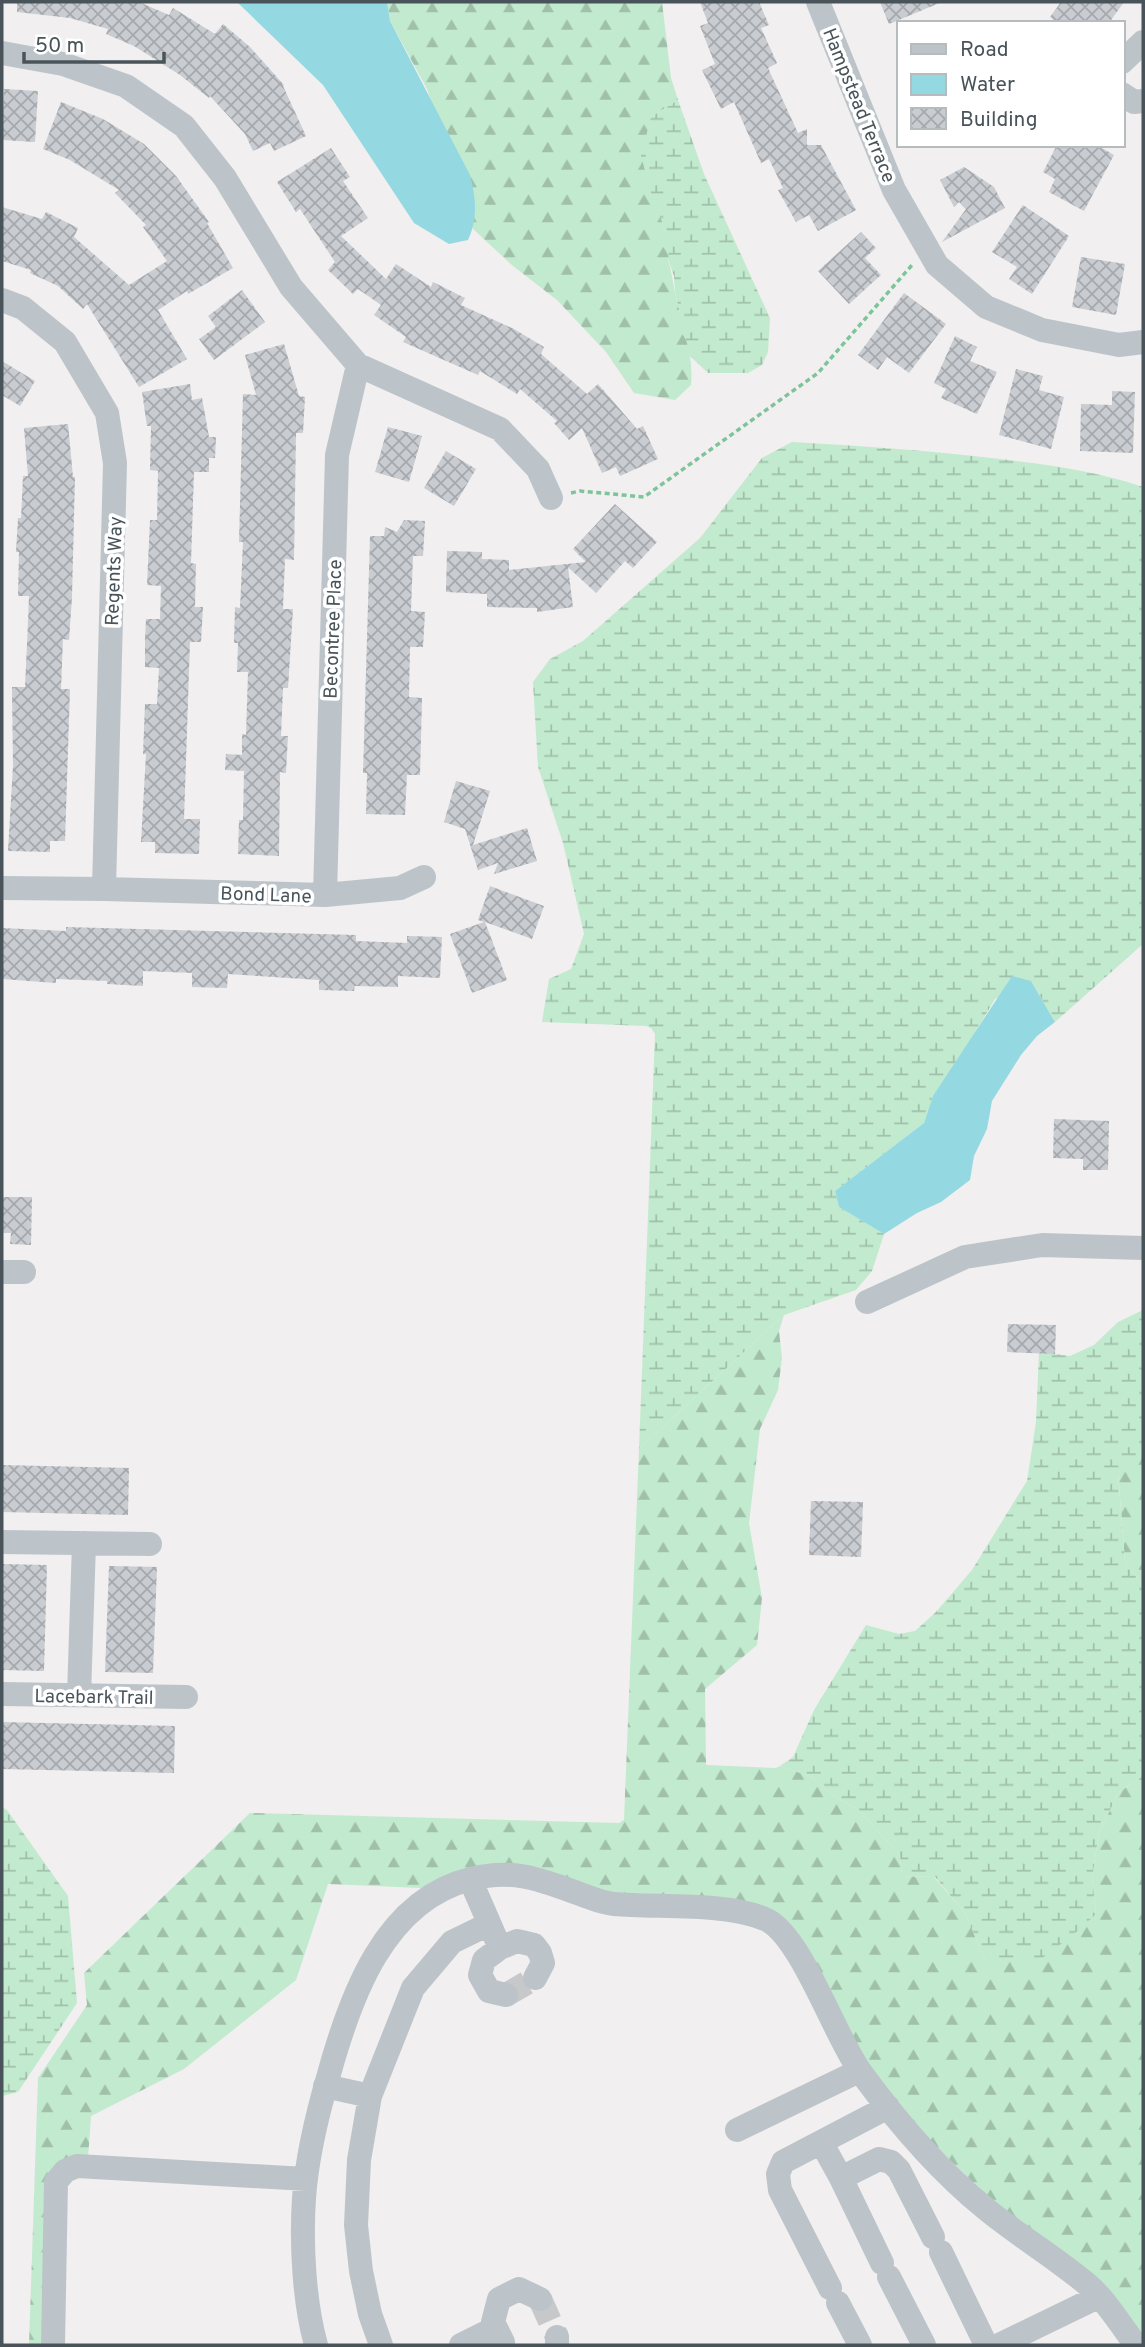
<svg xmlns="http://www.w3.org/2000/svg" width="1145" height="2347" viewBox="0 0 1145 2347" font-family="Overpass,sans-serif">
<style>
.forest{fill:url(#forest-firs)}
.wetland{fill:url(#wetland-marsh)}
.water{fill:#94d9e2}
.building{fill:url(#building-cross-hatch)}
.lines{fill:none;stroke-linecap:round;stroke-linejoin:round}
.minor-tunnel{stroke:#c7c8ca;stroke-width:24;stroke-dasharray:24 12;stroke-linecap:butt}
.path{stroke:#7ec49b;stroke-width:3.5;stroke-dasharray:5 3.5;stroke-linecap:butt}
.minor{stroke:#bcc4ca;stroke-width:24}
.labels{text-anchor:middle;stroke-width:7;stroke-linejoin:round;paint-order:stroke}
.street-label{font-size:19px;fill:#49545a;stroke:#fff}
</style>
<defs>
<pattern id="forest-firs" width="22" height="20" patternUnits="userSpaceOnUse" patternTransform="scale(1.75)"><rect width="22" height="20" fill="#c2eace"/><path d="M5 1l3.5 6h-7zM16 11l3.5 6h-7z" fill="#a0c0aa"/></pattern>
<pattern id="wetland-marsh" width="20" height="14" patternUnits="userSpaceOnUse" patternTransform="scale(1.75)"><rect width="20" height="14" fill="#c2eace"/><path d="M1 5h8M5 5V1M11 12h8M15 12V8" fill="none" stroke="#a0c0aa"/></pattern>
<pattern id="building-cross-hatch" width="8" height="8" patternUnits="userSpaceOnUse" patternTransform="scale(1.75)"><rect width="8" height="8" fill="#c9cdd1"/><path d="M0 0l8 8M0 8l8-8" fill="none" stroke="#a5a9ad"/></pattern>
</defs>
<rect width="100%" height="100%" fill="#f1efef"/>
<path class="forest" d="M387,2H662L671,78L678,100L651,117L648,180L663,224L670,255L668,260C672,272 673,284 676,297C683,326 694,356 691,385L675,400L634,393L606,352L557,300L513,266L473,229L427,89L390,21Z
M784,1315L779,1331L782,1358L778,1390L760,1429L749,1523L762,1598L757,1645L705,1689L706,1765L776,1768L780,1766L812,1777L831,1794L858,1810L900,1855L902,1876L934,1877L965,1913L985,1960L1096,1914L1092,1878L1099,1832L1119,1792L1143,1776V2338L992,2201L927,2138L868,2066L801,1938L611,1895L443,1878L421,1888L328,1884L296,1980L184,2069L91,2116L88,2158L61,2162L42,2345H29L38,2078L87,2005L84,1973L250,1813L619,1823L624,1820L639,1449Z
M1143,1454V1586L1125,1561L1118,1473Z"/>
<path class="wetland" d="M678,100L704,174L770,318L768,352L762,365L748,373H708L690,356L675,292L674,276L668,259L669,255L663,224L652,196L641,156L651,117Z
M792,442C859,446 925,450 991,458C1042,464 1094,470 1143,487V944L1055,1022L1031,981L995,999L958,1061L933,1096L924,1123L835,1191L839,1207L884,1234L872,1271L856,1290L784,1315L639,1449L655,1034L651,1028L646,1026L542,1022L549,979L571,969L584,934L563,843L538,767L533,682L550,659L583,641L700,538L762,458Z
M1143,1310V1454L1118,1474L1125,1561L1143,1586V1776L1119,1792L1099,1832L1092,1878L1096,1914L1073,1935L1037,1962L985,1960L965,1913L935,1877L902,1876L900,1855L858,1810L831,1794L812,1777L780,1766L793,1757L814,1710L866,1625L899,1634L915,1631L936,1612L972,1570L1027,1481L1036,1422L1039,1352L1070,1356L1094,1345L1118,1322Z
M2,1807L7,1810L68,1896L77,2003L18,2092L2,2096Z"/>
<path class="water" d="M237,2H387L390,21L470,175C476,198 478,218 468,240L449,244L414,223L323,85Z
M1012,976L1031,981L1055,1022L1037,1036L1021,1055L992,1101L987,1129L974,1156L970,1180L941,1202L917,1213L884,1234L839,1207L835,1191L924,1123L933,1096Z"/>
<path class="building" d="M17,2H139L169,15L173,8L215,34L223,24L250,47L284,85L283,86L306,136L274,151L270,143L253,151L245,134L210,96L209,98L180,75L134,46L106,34L108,29L70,18L17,12Z
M700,2H759L769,25L761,28L777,63L768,68L798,133L807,129V145H821L856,210L818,231L809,215L796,222L778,190L783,188L769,159L761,163L734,102L721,109L702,70L715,64L700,26L708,23Z
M880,2H942L889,24Z
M1061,2H1124L1109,23H1057L1050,17Z
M4,89L38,91L35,142L2,140Z
M61,102L103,119L144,144L176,176L209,222L207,223L233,268L188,294L187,291L158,310L187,359L139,387L87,304L83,309L58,286L30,273L31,270L2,261V207L42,219L46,212L78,228L74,237L129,285L167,261L143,227L146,225L115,193L119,190L70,160L43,149Z
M1057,145H1097L1114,155L1084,211L1049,192L1055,179L1043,172Z
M331,148L350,177L343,181L368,218L341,236L386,279L396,264L431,287L433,282L465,298L461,305L514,329L544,347L541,354L587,394L598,384L637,429L643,426L658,459L620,476L616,467L602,473L582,428L569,440L554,423L557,421L520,389L517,394L480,371L478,375L403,342L406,337L374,315L381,305L358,289L353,294L328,270L335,262L300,209L296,212L277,182Z
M964,167L994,187L1005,208L942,242L966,209L959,202L954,207L940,180Z
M1023,205L1069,236L1032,294L1009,279L1017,267L992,252Z
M861,232L876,248L865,258L881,275L849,304L818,271Z
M1081,257L1125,264L1116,315L1072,307Z
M242,290L265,322L214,360L199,339L216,327L208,316Z
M904,293L946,324L909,373L887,357L878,370L858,355Z
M955,336L977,347L970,361L997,372L977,414L941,398L946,389L934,383Z
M284,344L299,396L305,397L303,433H296L294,560L285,559L283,609H293L288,688H283L281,736H288L286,773L280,772L279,856L238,854L239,820H243L244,771L225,770L226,754L242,755V734L246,735L248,672H237L238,643H234L235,607L240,608L243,542H239L243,394L256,395L245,355Z
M2,361L35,381L20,406L2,395Z
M1016,369L1043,376L1039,390L1064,397L1051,449L999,435Z
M190,384L192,400L202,398L209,437H216L215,458H209V472H194L191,563L196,564L195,607H203L201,642H190L184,819H200L199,854L155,853V842H141L146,754H143L145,704H157L159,668L145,667V640L146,619H160L161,586L147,585L150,520H157L158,471L150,470L151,426H147L142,392Z
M1112,391L1135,392L1133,453L1080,451L1081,404L1112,405Z
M68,424L73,477H75L72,597L69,640L63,639L61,689H70L65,841H50V852L8,851L13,766L12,687H25L27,645L29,596H18L19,552H16L18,518H21L23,476H28L24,428Z
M388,427L422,436L409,482L375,472Z
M446,451L476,469L454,506L424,488Z
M615,504L657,542L633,568L625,561L596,593L568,567L573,607L537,612V608L487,607V594L446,592L447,551L482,552V559L509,560V570L586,562L573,549Z
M404,520L425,521L423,556H413L411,611L425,612L423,647H410L409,697L422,698L420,775H407L405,815L366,814L367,773H363L370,536H384L385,527L397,532Z
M456,781L490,791L473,845L527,828L537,861L494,874L498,863L478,870L465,829L444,822Z
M490,886L544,906L532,939L485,922L507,980L472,993L450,934L484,922L478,920Z
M66,927L356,935V941L407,943V936L442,937L440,978L398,976V987L355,986L354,991L319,990V980L228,974L227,988L192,987V973L143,971V986L107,984V981L56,979V983L2,979V928L66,931Z
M1054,1119L1109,1121L1108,1170H1083V1159L1053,1158Z
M2,1197H32L31,1245L10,1244L11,1233H2Z
M1008,1324L1056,1325L1055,1354L1007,1352Z
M2,1465L129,1468L128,1515L2,1512Z
M811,1501L863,1502L861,1557L809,1555Z
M2,1564L47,1565L44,1671L2,1670Z
M109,1566L157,1567L153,1673L105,1672Z
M2,1722L175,1726L174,1773L2,1769Z"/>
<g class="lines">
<path class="minor-tunnel" d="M506,1995L535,1978
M540,2299L557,2337"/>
<path class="path" d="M571,493L580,491L644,497L818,373L912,265"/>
<path class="minor" d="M818,2L894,190L937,265L986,307L1042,330L1119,345L1143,342
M2,53L63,64L126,86L184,126L225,178L291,287L358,365L337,455L325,895
M1122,62L1143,42
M1122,94L1134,102L1143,101
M2,300L23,308L65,342L107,413L115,463L104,889
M358,365L500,429L538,469L551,498
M2,888L104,889L325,895L400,888L424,877
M2,1272H24
M867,1302L965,1257L1042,1245L1143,1248
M2,1542L150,1544
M2,1694L186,1697
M79,1695L84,1543
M470,1879L500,1948L484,1960L480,1975L489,1991L506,1995
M500,1948L517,1941L534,1945L540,1953L543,1963L535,1978
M325,2086L370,2096
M737,2130L859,2071
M821,2142L841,2178L879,2159L891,2162L899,2170L933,2237
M841,2178L882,2263
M941,2252L986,2345
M889,2277L924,2345
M830,2288L780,2190L778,2174L783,2162L888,2107
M838,2303L860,2345
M503,2342L493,2322L499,2299L519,2289L540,2299
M53,2345L56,2182L65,2171L77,2166L306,2179
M316,2345C304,2302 301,2243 304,2198C307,2155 317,2115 329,2074C350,1998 384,1900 471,1879C514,1868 541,1880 580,1894C591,1898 602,1903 614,1904C657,1908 729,1902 767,1920C802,1937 836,2040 862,2074C898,2123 939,2171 986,2209C1019,2236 1056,2258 1088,2285C1107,2301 1121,2326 1136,2345
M381,2345L370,2314L361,2271L356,2225L359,2160L370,2096L413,1988L452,1942L489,1924
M461,2345L483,2334L497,2345
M557,2345V2337
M999,2345L1098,2297"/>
</g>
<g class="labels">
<g class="street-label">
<text transform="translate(860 105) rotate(68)" y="7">Hampstead Terrace</text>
<text transform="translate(113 571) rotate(-88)" y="7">Regents Way</text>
<text transform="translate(332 629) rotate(-88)" y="7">Becontree Place</text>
<text transform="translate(266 894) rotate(2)" y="7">Bond Lane</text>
<text transform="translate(94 1696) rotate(1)" y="7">Lacebark Trail</text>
</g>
</g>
<rect width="1145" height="2347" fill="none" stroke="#49545a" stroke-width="7"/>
<rect x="897" y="21" width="228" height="126" fill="#ffffff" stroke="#b6bbbd" stroke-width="2"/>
<rect x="911" y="44" width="35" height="10" fill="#bcc4ca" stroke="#b6bbbd" stroke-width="2"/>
<text x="960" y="56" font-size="21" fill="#49545a">Road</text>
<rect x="911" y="74" width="35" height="21" fill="#94d9e2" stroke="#b6bbbd" stroke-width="2"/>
<text x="960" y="91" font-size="21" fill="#49545a">Water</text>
<rect x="911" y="108" width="35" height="21" fill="url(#building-cross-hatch)" stroke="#b6bbbd" stroke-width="2"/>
<text x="960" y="126" font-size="21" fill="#49545a">Building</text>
<path d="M24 52v10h140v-10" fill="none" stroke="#49545a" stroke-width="3.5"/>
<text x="35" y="52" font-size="21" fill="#49545a" stroke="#ffffff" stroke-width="5" paint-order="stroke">50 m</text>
</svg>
